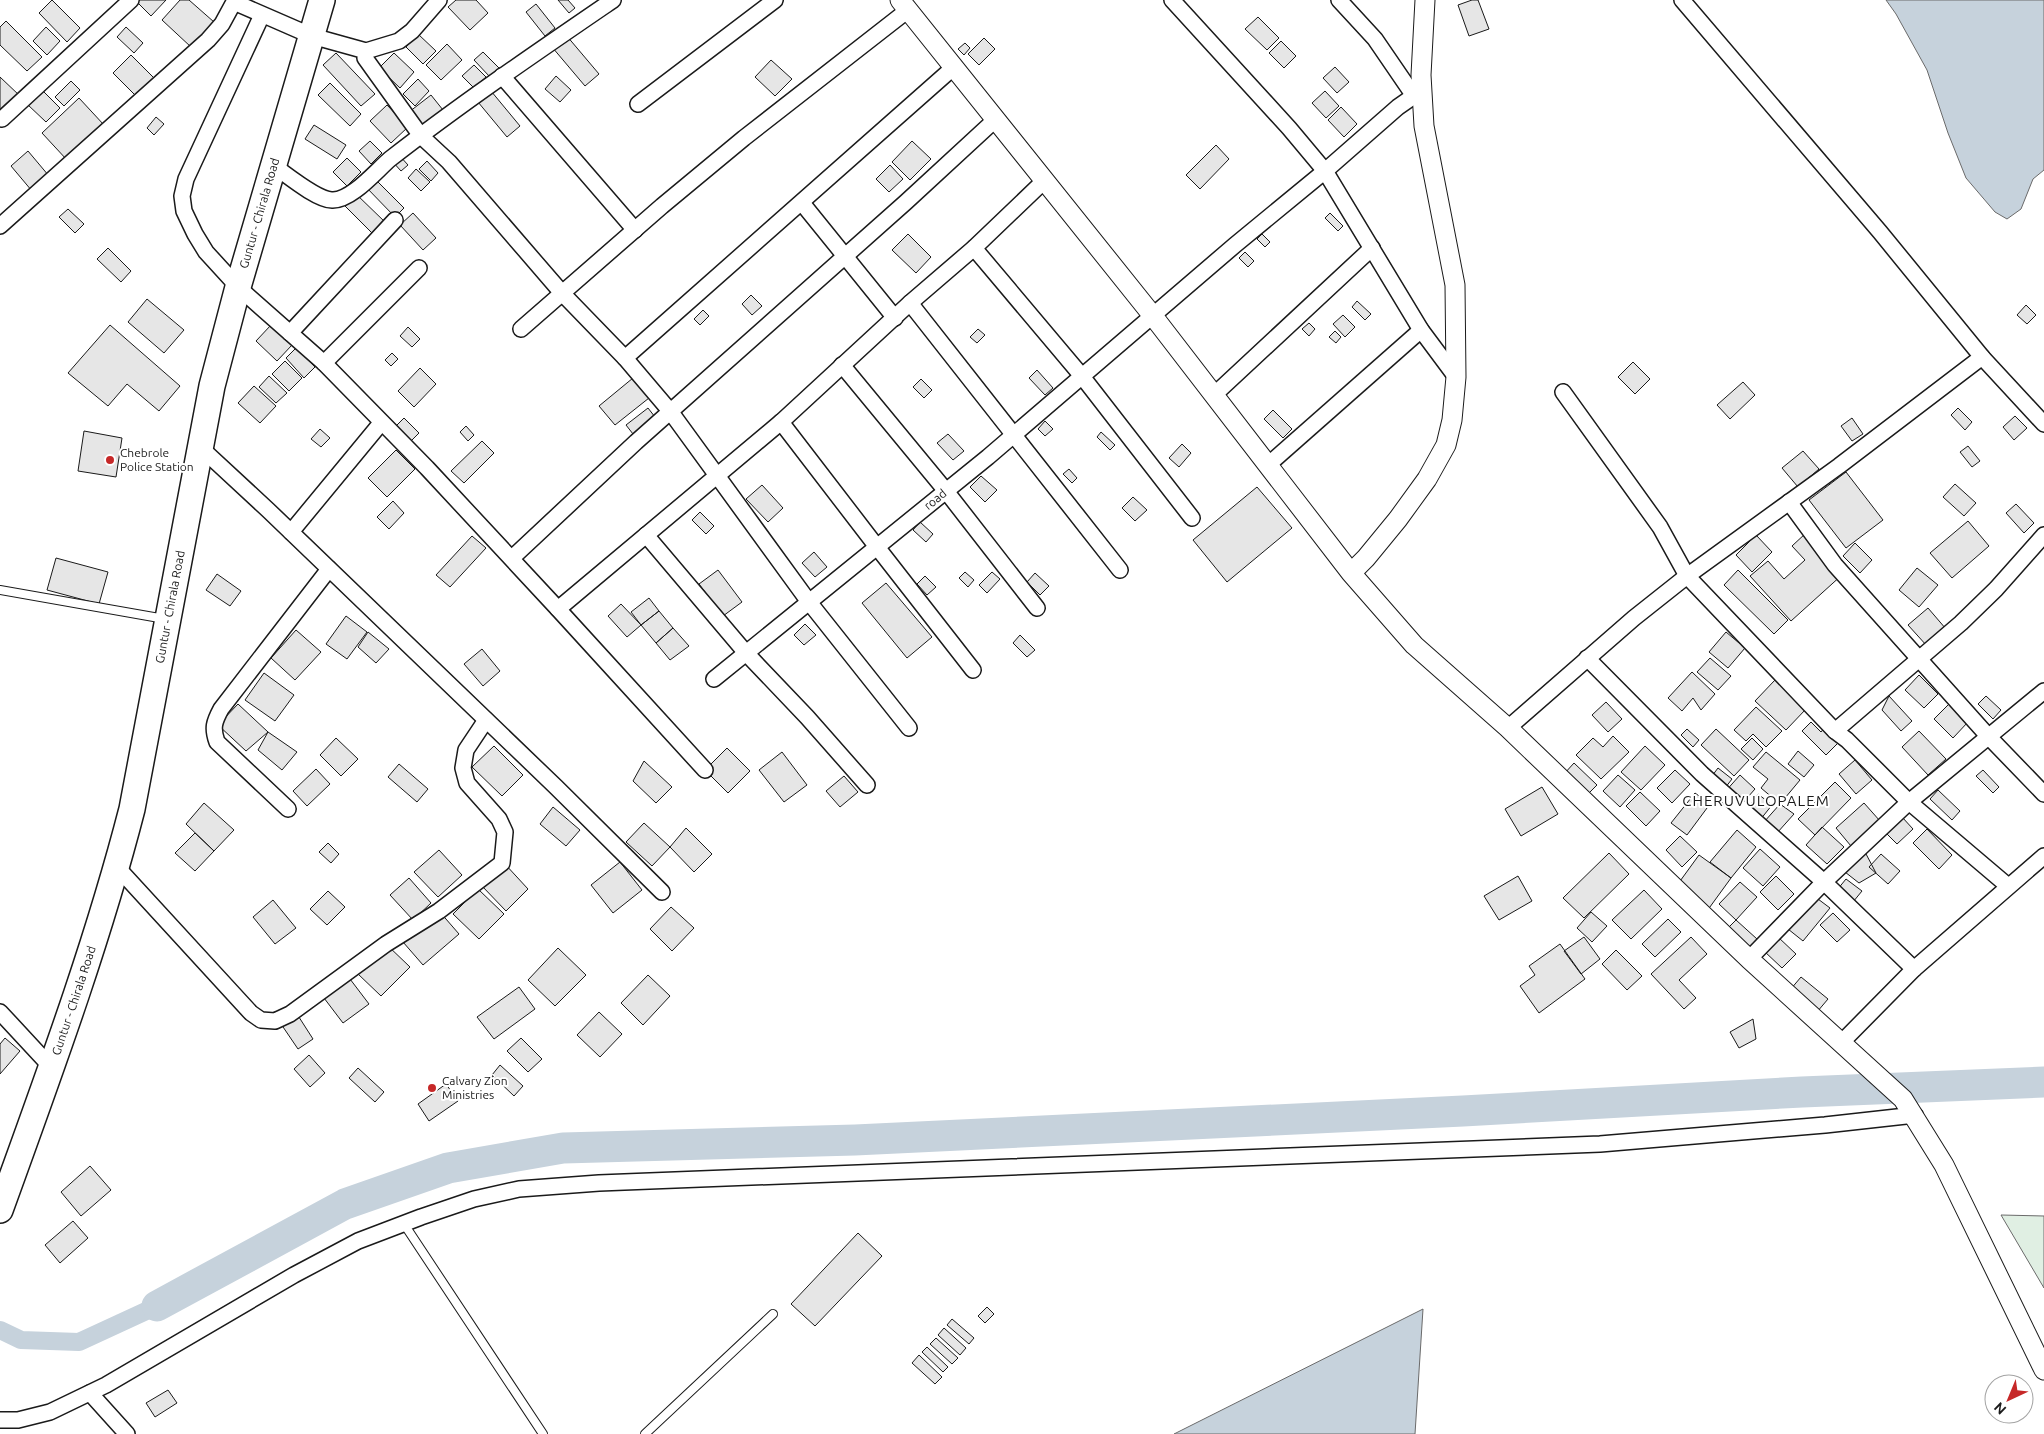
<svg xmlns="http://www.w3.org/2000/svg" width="2044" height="1434" viewBox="0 0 2044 1434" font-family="Ubuntu,sans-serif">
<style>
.green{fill:#e0efe3;stroke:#6a6a6a}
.water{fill:#c6d2dc;stroke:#6a6a6a}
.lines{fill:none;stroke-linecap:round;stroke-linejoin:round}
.canal{stroke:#c6d2dc;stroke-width:18}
.river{stroke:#c6d2dc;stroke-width:31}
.building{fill:#e6e6e6;stroke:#1a1a1a}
.service-casing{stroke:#1a1a1a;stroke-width:10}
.minor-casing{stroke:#1a1a1a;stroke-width:18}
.tertiary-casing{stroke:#1a1a1a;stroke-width:21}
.primary-casing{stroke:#1a1a1a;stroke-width:28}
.service{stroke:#fff;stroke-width:8}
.minor{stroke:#fff;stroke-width:15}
.tertiary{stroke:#fff;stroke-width:19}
.primary{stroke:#fff;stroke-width:25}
.poi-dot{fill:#c62828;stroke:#fff;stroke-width:2}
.labels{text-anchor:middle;stroke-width:4;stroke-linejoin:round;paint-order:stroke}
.street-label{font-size:12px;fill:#1a1a1a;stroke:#fff}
.poi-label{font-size:12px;fill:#1a1a1a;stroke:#fff;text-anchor:start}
.quarter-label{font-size:15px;letter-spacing:1px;fill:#1a1a1a;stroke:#fff}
</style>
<rect width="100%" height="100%" fill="#fff"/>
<path class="green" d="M2001,1215L2044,1216V1288Z"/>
<path class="water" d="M1886,0H2044V170L2033,179L2021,209L2007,219L1995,212L1966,178L1948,133L1927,70L1896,14Z
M1423,1309L1415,1434H1174Z"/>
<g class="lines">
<path class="canal" d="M0,1330L21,1340L79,1342L157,1306"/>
<path class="river" d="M157,1306L345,1204L448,1168L563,1148L855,1140L1463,1111L1802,1092L2044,1082"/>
</g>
<path class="building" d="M52,0L80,28L67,42L39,13Z
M139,0H166L151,16L137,2Z
M180,0H189L214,22L191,47L162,20Z
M456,0H476L488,13L470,30L448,7Z
M558,0H568L575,8L569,13Z
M1472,0H1478L1489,29L1469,36L1458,5Z
M536,4L555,28L545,36L526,12Z
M1258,17L1279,38L1267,50L1245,29Z
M6,21L42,57L27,71L0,45V27Z
M46,27L60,41L47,55L33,41Z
M126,27L143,43L134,53L117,37Z
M418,34L436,51L423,64L406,47Z
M566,35L599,74L585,86L552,47Z
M984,38L995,49L979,65L968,54Z
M1281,41L1296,56L1284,68L1269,53Z
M965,43L970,48L964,55L958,49Z
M447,44L462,60L441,80L426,65Z
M483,52L499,68L490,77L474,60Z
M336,53L375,94L361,106L323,65Z
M394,53L414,72L400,88L379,68Z
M131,55L154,78L136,96L113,73Z
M771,60L792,79L775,96L755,77Z
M474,65L486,77L474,88L462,76Z
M1335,67L1349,82L1337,93L1323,78Z
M556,76L571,90L560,102L545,89Z
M0,77L20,96L0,117Z
M418,79L429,91L415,106L403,94Z
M71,81L80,90L64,106L55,97Z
M330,83L361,114L350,126L318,95Z
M41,89L60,108L46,122L27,104Z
M491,91L520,126L507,137L478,102Z
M1325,91L1339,106L1326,118L1312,103Z
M431,95L443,110L421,127L409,112Z
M79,98L104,125L67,160L42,133Z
M387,105L408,127L391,143L370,121Z
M1341,107L1357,124L1344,137L1328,120Z
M156,117L164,124L154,135L147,128Z
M314,125L346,145L337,159L305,139Z
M370,141L382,153L371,164L359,151Z
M912,141L931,159L910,180L892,162Z
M1216,145L1229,159L1200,189L1186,175Z
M28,151L49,176L32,191L11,166Z
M399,155L408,165L401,171L392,161Z
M347,158L361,172L347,186L333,172Z
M427,161L438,173L431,181L419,169Z
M890,165L903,179L889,192L876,179Z
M416,169L430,182L421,191L408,178Z
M373,177L404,208L395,217L364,185Z
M354,192L386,223L374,235L343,204Z
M68,209L84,224L75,233L59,217Z
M413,213L436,238L423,250L400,225Z
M1330,213L1343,226L1338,231L1325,218Z
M908,234L931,257L916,273L892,250Z
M1262,234L1270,242L1265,247L1257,239Z
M108,248L131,271L121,282L97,259Z
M1245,252L1254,261L1248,267L1239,258Z
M751,295L762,306L752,315L742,304Z
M147,299L184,330L164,353L128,322Z
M1357,301L1371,314L1365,320L1352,307Z
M2026,305L2036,315L2027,324L2017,315Z
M703,310L709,316L700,325L694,319Z
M1343,315L1355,327L1345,337L1333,324Z
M1309,323L1315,329L1309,336L1302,329Z
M110,325L180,386L159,411L127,384L108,406L68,373Z
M271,325L292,345L277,361L256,341Z
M408,327L420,339L412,347L400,336Z
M978,329L985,335L977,343L970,337Z
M1335,331L1341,337L1336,343L1329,337Z
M296,348L315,367L304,378L286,358Z
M392,353L398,359L391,366L385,360Z
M285,361L302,378L289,391L272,374Z
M1633,362L1650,379L1635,394L1618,377Z
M420,368L436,384L414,407L398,391Z
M1037,370L1053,388L1045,395L1029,378Z
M269,376L287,393L276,403L259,387Z
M633,378L649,398L615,425L599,406Z
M921,379L932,390L924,398L913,387Z
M1743,382L1755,395L1730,419L1717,405Z
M254,386L276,406L260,423L238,403Z
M648,408L655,417L633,434L626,425Z
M1958,408L1972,422L1965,430L1951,415Z
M1273,410L1292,429L1283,438L1264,419Z
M2015,416L2027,428L2014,440L2003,427Z
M404,418L419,433L408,444L393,429Z
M1852,418L1863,434L1852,441L1841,426Z
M1045,421L1053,429L1045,436L1038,429Z
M466,426L474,435L468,441L460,432Z
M320,429L330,438L321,447L311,439Z
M84,431L122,438L116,477L78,471Z
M1101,432L1115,445L1110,450L1097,437Z
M948,434L964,451L953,460L937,443Z
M482,441L494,453L464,483L451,471Z
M1182,444L1191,453L1179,467L1169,458Z
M1968,446L1980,461L1972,467L1960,452Z
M396,450L415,469L387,497L368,478Z
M1803,451L1819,469L1798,487L1782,468Z
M1069,469L1077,478L1072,483L1063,474Z
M1846,472L1883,520L1846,548L1809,500Z
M981,476L997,490L985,502L970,487Z
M1955,484L1976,503L1964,516L1943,497Z
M762,485L783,508L768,522L746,499Z
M1257,487L1292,528L1227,582L1193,540Z
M1133,497L1147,510L1135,521L1122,508Z
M393,501L404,513L389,529L377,517Z
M2016,504L2034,523L2024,533L2006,513Z
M700,512L714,526L706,534L692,520Z
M1968,521L1989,546L1952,578L1930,553Z
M920,522L933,534L926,542L913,530Z
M1806,533L1843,574L1791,621L1750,576L1768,561L1784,579L1805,560L1792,546Z
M1756,535L1772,552L1752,572L1736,555Z
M472,536L486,548L450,587L436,575Z
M1855,543L1872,560L1860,573L1843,556Z
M814,552L827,567L815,577L802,563Z
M56,558L108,572L99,604L47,590Z
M1917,568L1938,585L1919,607L1899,590Z
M718,570L742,602L723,616L699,584Z
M1738,570L1788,620L1774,634L1724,585Z
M965,572L974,580L968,587L959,578Z
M992,572L1000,579L987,593L979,585Z
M1035,573L1049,586L1040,595L1027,582Z
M217,574L241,591L230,606L206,590Z
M925,576L936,587L927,595L917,584Z
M886,583L932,637L907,658L862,603Z
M649,598L659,611L641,625L631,612Z
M621,604L641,625L627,637L608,616Z
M1928,608L1946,629L1927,646L1908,625Z
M659,611L673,628L656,643L641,625Z
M346,616L367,632L347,659L326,644Z
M805,624L816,635L804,645L794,635Z
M673,628L689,646L670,660L656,643Z
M296,630L321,652L295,680L271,658Z
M368,632L389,649L376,663L358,647Z
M1726,632L1745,648L1728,668L1709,652Z
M1020,635L1035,650L1027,657L1013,643Z
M482,649L500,671L483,686L464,664Z
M1710,658L1731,676L1718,690L1697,672Z
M1692,672L1715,694L1701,710L1693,698L1682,711L1668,698Z
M264,673L294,695L275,721L245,700Z
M1919,675L1938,694L1924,708L1905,690Z
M1775,680L1806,709L1786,730L1755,701Z
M1889,696L1912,721L1901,731L1882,710Z
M1986,696L2001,710L1993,719L1978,704Z
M1606,702L1622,719L1608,732L1592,715Z
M238,704L268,732L246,751L218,725Z
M1949,704L1968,722L1953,738L1934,719Z
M1756,707L1782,731L1766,747L1753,734L1746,741L1734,730Z
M1811,722L1821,732L1825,727L1840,741L1826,755L1802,731Z
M1687,729L1699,740L1693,747L1681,735Z
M1716,729L1749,760L1734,776L1701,745Z
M1919,731L1946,759L1928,775L1902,747Z
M268,732L297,752L282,770L258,750Z
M1613,736L1629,752L1601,779L1576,755L1593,738L1603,747Z
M336,738L358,759L341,776L320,755Z
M1752,738L1763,749L1753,760L1741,749Z
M494,746L523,775L502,796L472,767Z
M1645,746L1665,765L1641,790L1621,772Z
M727,748L750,771L728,793L705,770Z
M1798,751L1814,765L1804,777L1788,764Z
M782,752L807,785L784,802L759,770Z
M1766,752L1800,780L1780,804L1761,788L1768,779L1753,767Z
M1855,760L1872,780L1856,794L1839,774Z
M644,761L672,787L656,803L633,781Z
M1574,763L1597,785L1586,796L1564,774Z
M399,764L428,789L417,802L388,777Z
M1718,768L1732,779L1725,788L1712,776Z
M316,769L330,784L307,806L293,791Z
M1675,770L1690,784L1672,803L1657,788Z
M1983,770L1999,787L1993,793L1976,776Z
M1618,775L1635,790L1620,807L1603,791Z
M1740,775L1755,789L1739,807L1724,793Z
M844,776L858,792L840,807L826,791Z
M1835,782L1851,798L1815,835L1798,819Z
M1542,787L1558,814L1521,836L1505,809Z
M1938,790L1960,811L1952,820L1930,799Z
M1640,792L1660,811L1646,826L1626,806Z
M1695,793L1710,804L1687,835L1671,823Z
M1758,794L1772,805L1760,820L1747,809Z
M204,803L234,830L214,851L186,824Z
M1864,803L1880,821L1851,846L1836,828Z
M1780,804L1794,814L1777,833L1764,822Z
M553,807L580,830L566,846L540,824Z
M1902,817L1913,829L1897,844L1885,832Z
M644,823L670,847L652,866L626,842Z
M1822,827L1844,847L1827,864L1806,845Z
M686,828L712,854L694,872L670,847Z
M1927,829L1952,855L1939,869L1913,843Z
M1737,830L1756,847L1731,878L1710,862Z
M195,833L214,851L195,871L175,853Z
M1680,836L1697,852L1682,867L1666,850Z
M328,843L339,854L331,863L319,852Z
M1760,849L1780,867L1763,886L1743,868Z
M439,850L462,875L438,897L414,872Z
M1865,852L1876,873L1859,883L1845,872Z
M1609,853L1629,874L1584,918L1563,898Z
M1881,854L1900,871L1888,884L1869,867Z
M1699,855L1731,878L1707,911L1675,888Z
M620,862L642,890L613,913L591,885Z
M504,863L528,889L506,911L481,885Z
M1518,876L1532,901L1499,920L1484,896Z
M1776,876L1794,894L1778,910L1760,892Z
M409,878L431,903L413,920L390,895Z
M1846,879L1862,891L1853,902L1837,890Z
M1740,882L1757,897L1736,920L1719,904Z
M478,889L504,914L479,939L453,914Z
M1644,890L1662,909L1631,939L1612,920Z
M328,891L345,907L327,925L310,909Z
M1814,896L1830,908L1803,941L1788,929Z
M273,900L296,928L275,944L253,917Z
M671,907L694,928L672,951L650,929Z
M439,911L459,934L423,965L403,942Z
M1591,912L1607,926L1592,942L1577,928Z
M1833,913L1850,930L1837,942L1820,925Z
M1668,919L1681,932L1655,957L1642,944Z
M1736,920L1757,939L1747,951L1725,931Z
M1584,937L1600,959L1581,974L1564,951Z
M1691,937L1707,954L1679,980L1696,998L1684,1009L1651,974Z
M1778,937L1796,954L1782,968L1764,951Z
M386,944L410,967L381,996L357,973Z
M1560,944L1585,979L1539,1013L1520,986L1535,975L1529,966Z
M558,948L586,975L555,1006L528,980Z
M1616,950L1642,976L1627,990L1602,964Z
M648,975L670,996L643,1025L621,1003Z
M1801,977L1828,999L1817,1012L1790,990Z
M350,979L369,1004L343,1023L324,998Z
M519,987L535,1009L494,1039L477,1017Z
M599,1012L622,1034L600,1057L577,1035Z
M297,1014L313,1039L298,1049L281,1024Z
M1753,1019L1756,1039L1739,1048L1730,1032Z
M5,1038L20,1051L0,1074V1044Z
M521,1038L542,1059L528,1072L507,1051Z
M309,1055L325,1073L310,1087L294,1069Z
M500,1065L523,1086L514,1096L492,1075Z
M358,1068L384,1092L375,1102L349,1078Z
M446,1084L458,1101L429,1121L418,1104Z
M90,1166L111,1190L81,1216L61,1192Z
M73,1221L88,1238L60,1263L45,1245Z
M858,1233L882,1256L815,1326L791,1304Z
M987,1307L994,1314L985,1323L978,1316Z
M952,1319L974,1338L969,1344L947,1325Z
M944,1328L966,1348L960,1355L938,1335Z
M936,1338L958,1358L952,1364L930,1344Z
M927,1347L948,1367L943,1372L922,1352Z
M919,1355L942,1377L935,1384L912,1363Z
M168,1390L177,1403L155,1417L146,1403Z"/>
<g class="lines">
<defs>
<path id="service" d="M0,590L165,619
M404,1224L543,1434
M645,1434L773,1314"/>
<g id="minor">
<path d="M1172,0L1289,128L1325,171L1421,330L1456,377"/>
<path d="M1339,0L1375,39L1414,96"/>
<path d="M1682,0L1880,232L1982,357L2044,424"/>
<path d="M262,15L186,179L182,196L184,211L195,234L206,252L238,287L324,363L427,468L558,609L705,770"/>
<path d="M366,51L365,58L421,136L449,162L562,293L625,358L670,411L809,602L909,728"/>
<path d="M502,76L635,230"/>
<path d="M638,104L775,0"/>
<path d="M2,119L131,0"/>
<path d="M274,166C287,175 317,200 332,200C351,201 376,171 390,159C462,103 537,52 613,0"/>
<path d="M802,203L895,318"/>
<path d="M0,226L208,40L222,24L234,2L312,36L366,51L399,41L412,31L439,0"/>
<path d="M974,248L1081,375L1192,518"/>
<path d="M910,303L1120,570"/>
<path d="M521,329L662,206L744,138L908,10"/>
<path d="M290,333L395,220"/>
<path d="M625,358L954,67"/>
<path d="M324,363L419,268"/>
<path d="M842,365L946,491L1037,608"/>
<path d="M1563,392L1660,527L1687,576L1835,731L1847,740L1909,802L2008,886"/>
<path d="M1214,395L1372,248"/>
<path d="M781,422L877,547L973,670"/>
<path d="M200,447L268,510L556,787L662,892"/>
<path d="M1268,465L1421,330"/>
<path d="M1789,502L1835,565L1988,736L2044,794"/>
<path d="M291,532L381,423"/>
<path d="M646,535L746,653L807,717L867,785"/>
<path d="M512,558L636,442L906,202L996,119"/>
<path d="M558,609L781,422L910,303L974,248L1045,180"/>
<path d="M1587,658L1702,774L1824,882L1914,969"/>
<path id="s1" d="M714,679L988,457L1235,245L1325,171L1398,107L1421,91"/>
<path d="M1508,728L1634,618L1687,576L1839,466L1982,357"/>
<path d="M1835,731L1961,623L1996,589L2044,535"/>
<path d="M288,809L217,742C212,728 214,722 221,709L329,569"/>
<path d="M117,867L251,1013L261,1020L275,1021L290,1014L386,944L439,911L502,863L505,832L499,819L467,783L463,768L466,750L486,720"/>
<path d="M1749,959L1824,882L1909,802L2044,691"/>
<path d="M0,1012L51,1067"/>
<path d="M1842,1042L1914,969L2044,856"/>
<path d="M90,1393L127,1434"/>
<path d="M0,1420H18L50,1412L106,1385L294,1275L358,1241L421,1217L474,1199L519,1189L599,1183L1600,1144L1825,1125L1915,1115"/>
</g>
<path id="tertiary" d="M900,0L1153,316L1351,573L1414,645L1508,728L1749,959L1903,1099L1944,1165L2044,1370
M1351,573L1366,558L1398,519L1427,479L1446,445L1452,420L1456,377L1455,285L1424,126L1421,75L1425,0"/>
<g id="primary">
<path id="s2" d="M0,1210C48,1077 97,945 132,809L212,386L238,287L322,0"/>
</g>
</defs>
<use href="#service" class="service-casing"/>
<use href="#minor" class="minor-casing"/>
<use href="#tertiary" class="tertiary-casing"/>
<use href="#primary" class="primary-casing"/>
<use href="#service" class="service"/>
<use href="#minor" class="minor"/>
<use href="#tertiary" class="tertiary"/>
<use href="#primary" class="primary"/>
</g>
<g class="poi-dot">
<circle cx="110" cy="460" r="5"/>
<circle cx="432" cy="1088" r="5"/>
</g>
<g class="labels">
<g class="street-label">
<text dy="4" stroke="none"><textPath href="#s2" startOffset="1032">Guntur - Chirala Road</textPath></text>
<text dy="4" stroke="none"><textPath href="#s1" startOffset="285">road</textPath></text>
<text dy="4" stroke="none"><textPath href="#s2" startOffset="628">Guntur - Chirala Road</textPath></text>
<text dy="4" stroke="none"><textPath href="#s2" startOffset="222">Guntur - Chirala Road</textPath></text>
</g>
<g class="poi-label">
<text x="120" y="457">Chebrole<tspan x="120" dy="14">Police Station</tspan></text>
<text x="442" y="1085">Calvary Zion<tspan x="442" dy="14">Ministries</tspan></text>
</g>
<g class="quarter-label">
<text x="1756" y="806">CHERUVULOPALEM</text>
</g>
</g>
<g transform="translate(2009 1399) rotate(224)"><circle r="24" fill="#ffffff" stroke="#a3a3a3"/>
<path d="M0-4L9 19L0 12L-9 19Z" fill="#c62828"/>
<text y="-8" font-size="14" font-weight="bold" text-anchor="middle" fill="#1a1a1a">N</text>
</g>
</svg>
